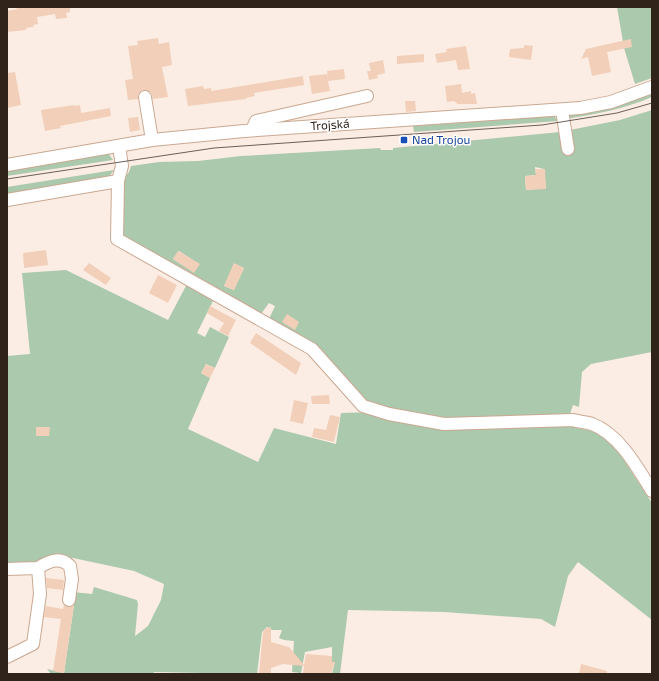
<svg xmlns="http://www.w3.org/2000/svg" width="659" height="681" viewBox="0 0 659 681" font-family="'Exo 2',sans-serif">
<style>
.green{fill:#abc9ad;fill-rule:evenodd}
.building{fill:#f2cfb8}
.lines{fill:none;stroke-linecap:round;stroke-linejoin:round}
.minor-casing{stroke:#caa892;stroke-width:14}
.minor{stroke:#fff;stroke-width:12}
.tram{stroke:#6b5f56;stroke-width:1}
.transit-dot{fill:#1a4fb4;stroke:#fff;stroke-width:1.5}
.labels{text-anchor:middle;stroke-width:3;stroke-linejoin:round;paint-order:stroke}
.street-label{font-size:12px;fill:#2f231a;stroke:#fff}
.transit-label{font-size:12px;fill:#164399;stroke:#fff;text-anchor:start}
</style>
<rect width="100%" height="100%" fill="#fbede4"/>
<path class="green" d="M617,7H652V78L635,84L624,48Z
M652,93V97C624,109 596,114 566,119L570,115L598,110Z
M652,110V352L591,364L582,372L579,407L573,405L569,417L445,421L366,402L269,319L275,306L269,303L261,314L121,238L122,180L129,172L131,166L159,162L198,161L241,156L380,148L381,150H393V148L560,132L570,140L572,135L570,130L620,120ZM535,167L544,169L546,188L526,190L525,176L536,175ZM179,251L199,264L194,272L173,259ZM234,264L244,268L234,290L224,286Z
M554,116L558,121L414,132L413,126Z
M108,153L113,160L7,176V170Z
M114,170L109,177L7,197V187Z
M66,270L168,320L188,282L215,297L197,333L205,337L210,327L229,337L215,368L206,364L201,373L210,378L188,429L258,462L274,428L336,444L341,413L374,412L446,429L564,425L596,432L616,448L652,503V620L578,562L568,576L555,627L541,619L444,612L348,610L340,674H332L335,662H332V647L305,652L301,673L292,672L294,641L284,640L279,638L282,630H272L267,627L262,632L257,674L154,672L153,674H51L47,669L64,673L74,605L73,592L92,594L94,587L137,600L138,604L135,636L148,626L161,600L164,584L134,571L73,558L55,556L34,562L7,563V356L30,354L22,273Z"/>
<path class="building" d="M16,7H70V12L66,13L67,18L56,19L55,14L37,17L38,24L33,25L34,27L26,28V30L7,32V11L17,9Z
M158,38L159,44L169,42L172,65L162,67L168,97L153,99L151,92L144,90L138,94V99L128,100L125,80L133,79L128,46L138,45L137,41Z
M631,39L632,47L607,52L611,72L592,76L588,57L581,59L586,49Z
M524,45L533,46L531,60L509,57L510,49L524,48Z
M466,46L470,69L458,70L456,60L437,63L435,54L447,52L446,49Z
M424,54V62L397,64V56Z
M383,60L385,73L377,75L378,78L369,80L367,71H371L369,63Z
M344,69L345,79L328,81L330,91L312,94L309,76L327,74L328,80L327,71Z
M15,72L21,105L7,108V73Z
M303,76L304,85L254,93L255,96L246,98V99L188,106L185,89L203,86L204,89L211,88V91Z
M461,84L462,93L471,91V94L475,93L477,104H458L454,101L447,102L445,86Z
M405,101H415L416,111L406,112Z
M74,105V106L80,105L81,113L110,108L111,116L60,126L61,128L45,131L41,110Z
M138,117L140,130L130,132L128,118Z
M535,169H545L546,189L526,190L525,176L536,175Z
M46,250L48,265L24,268L23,253Z
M178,251L200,264L194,273L173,259Z
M89,263L111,278L106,285L83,270Z
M234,263L244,268L234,290L224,286Z
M158,275L177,285L168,303L149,293Z
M210,306L236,320L228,336L219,331L224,323L207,313Z
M287,314L299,322L295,330L282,322Z
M256,333L301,363L296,375L250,343Z
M206,364L215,368L210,378L201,373Z
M329,395L330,404H312L311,396Z
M294,400L308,403L303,424L290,421Z
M330,415L340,417L334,442L312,437L314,428L326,430Z
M36,427H50L49,436H36Z
M46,578L64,580L63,590L47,588Z
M64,605L68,607L74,605L64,673L53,671L61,619L44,617L46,606L63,609Z
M271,627V642L289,647L304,665L306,654L332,656V662H335L331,674H303L304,666L283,664L271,668V674H259L263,632L266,628Z
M581,664L607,671V674H579Z"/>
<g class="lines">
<defs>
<path id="minor" d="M145,97L152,140
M562,110L568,149
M252,130L256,121L367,96
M119,146L122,166L118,181L117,239L312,349L363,406L389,414L444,424L573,420C579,422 586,422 592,424C619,434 637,467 652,491
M7,165L152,140L244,131L580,108L611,102L652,87
M7,200L118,181
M38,568C49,561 60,556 70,566L72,579L69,600
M7,569L38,568L40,594L33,644L7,657"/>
</defs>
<use href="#minor" class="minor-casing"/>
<use href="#minor" class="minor"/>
<path class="tram" d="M7,179L214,148L542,125L617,113L652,103"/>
</g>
<rect class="transit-dot" x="400" y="136" width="8" height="8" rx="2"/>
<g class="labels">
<g class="street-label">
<text transform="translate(330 125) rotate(-4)" y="4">Trojská</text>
</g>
<g class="transit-label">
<text x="412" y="144">Nad Trojou</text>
</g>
</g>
<rect width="659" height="681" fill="none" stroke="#2f231a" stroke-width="16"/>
</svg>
